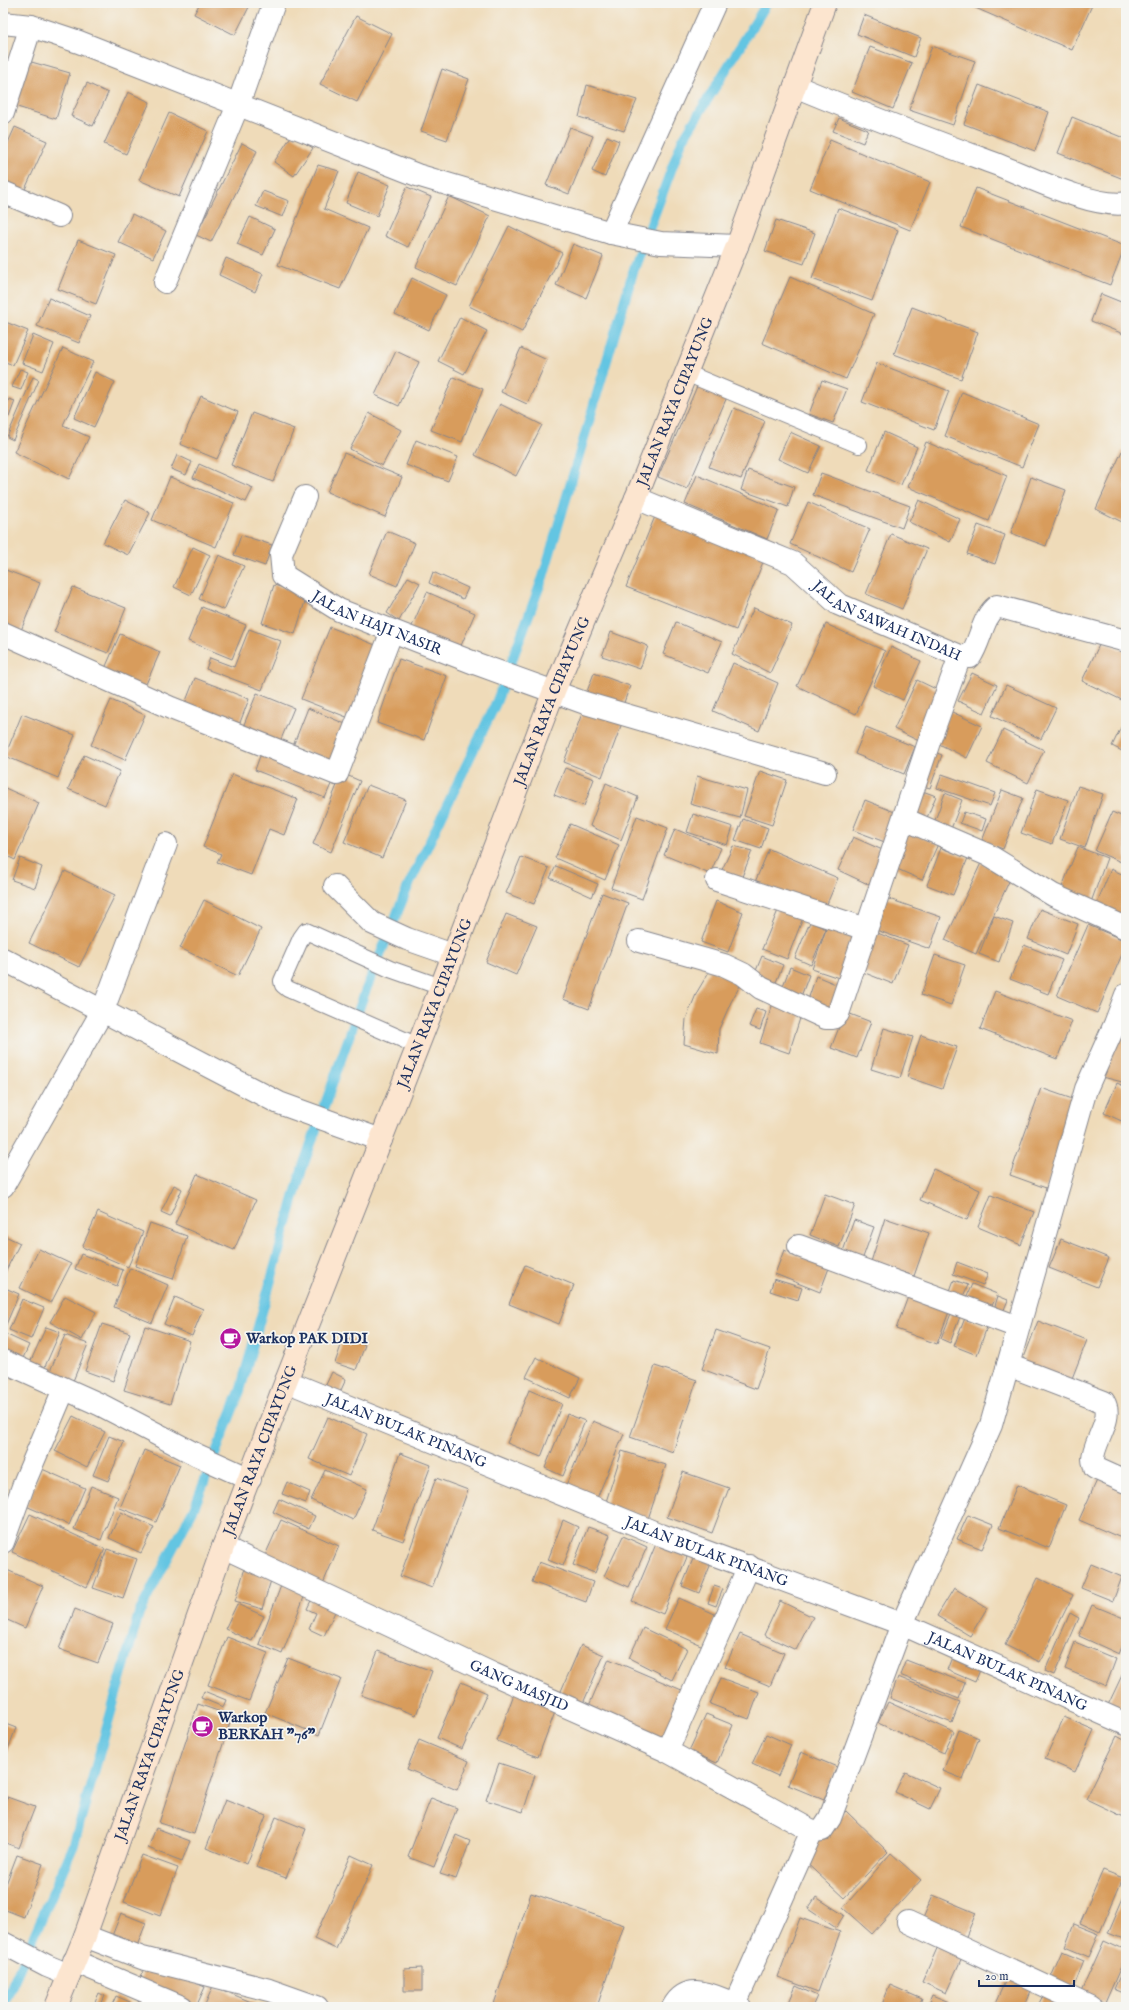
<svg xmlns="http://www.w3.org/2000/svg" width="1129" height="2010" viewBox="0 0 1129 2010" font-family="'IM FELL English',serif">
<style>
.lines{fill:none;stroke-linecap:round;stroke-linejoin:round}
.stream{stroke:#64c5e2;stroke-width:10}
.building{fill:#d89c5c}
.service-casing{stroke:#85858c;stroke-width:18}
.minor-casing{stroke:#85858c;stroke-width:24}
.secondary-casing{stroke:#85858c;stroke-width:24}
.service{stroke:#fff;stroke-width:16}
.minor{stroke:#fff;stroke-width:22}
.secondary{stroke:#fce5cf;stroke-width:22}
.labels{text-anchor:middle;stroke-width:3.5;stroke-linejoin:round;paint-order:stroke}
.street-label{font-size:15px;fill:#1b2f5e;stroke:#f6f6f2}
.poi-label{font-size:15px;font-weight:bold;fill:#1b2f5e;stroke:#f6f6f2;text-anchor:start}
</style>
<rect width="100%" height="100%" fill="#f6f6f2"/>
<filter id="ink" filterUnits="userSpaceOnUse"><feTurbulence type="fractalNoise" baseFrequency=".025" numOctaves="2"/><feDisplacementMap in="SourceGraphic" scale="8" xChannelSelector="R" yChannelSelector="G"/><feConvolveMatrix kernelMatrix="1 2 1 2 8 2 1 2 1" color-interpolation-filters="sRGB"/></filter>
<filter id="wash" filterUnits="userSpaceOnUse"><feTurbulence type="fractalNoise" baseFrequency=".012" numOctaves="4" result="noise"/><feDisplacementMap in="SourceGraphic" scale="16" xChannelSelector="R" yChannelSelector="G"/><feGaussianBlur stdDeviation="0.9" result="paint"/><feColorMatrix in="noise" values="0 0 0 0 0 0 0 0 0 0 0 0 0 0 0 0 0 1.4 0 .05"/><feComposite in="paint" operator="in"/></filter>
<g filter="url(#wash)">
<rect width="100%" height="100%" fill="#efdbb9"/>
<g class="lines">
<path class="stream" d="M3,2006L73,1847L139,1613L194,1508L240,1391L302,1169L365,992L407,889L496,703L543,577L633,272L682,141L767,3"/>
</g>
<g id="blocks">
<path class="building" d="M200,3H251L235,35L194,14Z
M964,3H1093L1072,50Z
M864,15L921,38L914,57L857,34Z
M356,16L392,34L357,102L320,84Z
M932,46L975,61L953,125L909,110Z
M870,47L912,63L893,109L852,92Z
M28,61L70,73L56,119L14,106Z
M3,62L8,63L3,81Z
M442,69L469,79L447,140L421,131Z
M87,83L108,93L93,126L71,116Z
M587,85L637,100L624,131L579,117Z
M979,85L1049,112L1035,151L964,124Z
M128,92L150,102L126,154L104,144Z
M169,113L208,131L179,197L139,180Z
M1072,117L1126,139V180L1058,153Z
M839,118L868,130L863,143L833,131Z
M15,127L47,141L21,198L3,190V154Z
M570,127L593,136L569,194L546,185Z
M292,135L313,148L294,176L274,162Z
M607,136L619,141L605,177L592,171Z
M830,140L930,182L910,230L810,189Z
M242,143L257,151L211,242L196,235Z
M318,165L339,171L324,209L368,228L340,289L278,265Z
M358,172L390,185L377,216L346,203Z
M407,187L431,197L408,247L385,236Z
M976,188L1125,246L1110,285L961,227Z
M263,191L289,201L283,217L256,206Z
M449,196L490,216L457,286L416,267Z
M838,208L898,230L872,301L812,279Z
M132,214L166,231L153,258L118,242Z
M250,217L275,229L263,255L237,244Z
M776,220L815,233L804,264L765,251Z
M509,226L562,253L522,332L469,306Z
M78,240L116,255L96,304L58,289Z
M573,244L603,256L586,298L556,285Z
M226,258L263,274L255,292L219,275Z
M790,277L874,314L846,379L762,343Z
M412,278L446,295L429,330L395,314Z
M1101,294L1126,304V335L1091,321Z
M49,298L90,316L79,343L37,326Z
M912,307L978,332L961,379L894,354Z
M460,317L487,331L464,374L438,361Z
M3,321L28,331L13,365L3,361Z
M33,335L54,344L43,371L22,363Z
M63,348L93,362L63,425L89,437L69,479L14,452Z
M521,348L547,360L527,404L501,392Z
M396,351L419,362L399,406L375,395Z
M877,363L949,391L934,430L862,402Z
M20,369L28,372L21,390L12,387Z
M95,372L115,382L94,427L74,418Z
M33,377L39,380L13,440L7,437Z
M453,377L483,389L462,442L431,430Z
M822,380L847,389L833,423L809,414Z
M698,384L727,397L687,489L658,477Z
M962,392L1039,424L1022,467L945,436Z
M201,396L238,412L217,459L180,444Z
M9,399L15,401L9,417L3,415Z
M500,404L542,425L516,476L475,455Z
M734,408L765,421L741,479L709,467Z
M252,413L294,429L273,482L231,465Z
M369,413L401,430L382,466L350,449Z
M790,432L821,446L808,473L778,459Z
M884,432L917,447L901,485L868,470Z
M416,440L458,457L448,481L406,465Z
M926,442L1007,476L989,521L908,487Z
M1122,451L1126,453V519L1124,523L1096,509Z
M344,453L402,477L385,517L327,492Z
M177,455L192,462L186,475L171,469Z
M199,464L253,488L246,502L193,478Z
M748,470L794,487L788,507L741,490Z
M821,473L910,506L902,528L813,495Z
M697,475L779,510L767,539L685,504Z
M170,477L234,503L216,547L152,520Z
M1031,477L1066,490L1046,546L1011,533Z
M125,500L150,513L128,555L103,543Z
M919,500L960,519L950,542L909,522Z
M808,502L870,529L851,572L790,544Z
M656,514L765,557L736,630L626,587Z
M978,525L1005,535L995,564L967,554Z
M387,531L415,543L397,586L369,574Z
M891,534L927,549L902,609L866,594Z
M241,535L272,545L265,566L234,555Z
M193,547L210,555L191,595L174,587Z
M219,555L244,566L224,610L199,599Z
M3,569L40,583L20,633L3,627Z
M433,572L468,588L463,599L429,583Z
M408,577L420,583L399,621L387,613Z
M274,585L307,595L295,634L262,623Z
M73,587L126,608L108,653L54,632Z
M427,592L475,613L457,655L409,633Z
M202,607L246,625L232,659L188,641Z
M754,608L792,625L770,673L732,654Z
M676,622L722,642L708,673L663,654Z
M826,624L885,651L856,714L797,686Z
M330,627L378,646L349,718L301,699Z
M249,629L281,641L262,690L206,669L210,658L234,667Z
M611,632L648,646L640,669L602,656Z
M120,634L160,652L143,691L103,673Z
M1101,641L1126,652V702L1082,681Z
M891,647L921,661L903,700L873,686Z
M399,659L447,676L424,740L377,723Z
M733,663L778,683L759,731L713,711Z
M594,673L630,686L622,708L586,694Z
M972,673L997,685L984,713L958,701Z
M195,678L249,699L236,733L182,711Z
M917,680L942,692L919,741L894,729Z
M1006,685L1056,708L1041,739L992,716Z
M257,693L294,708L277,749L240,734Z
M111,700L145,715L125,760L91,745Z
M308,708L350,726L335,763L293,746Z
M584,708L622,723L602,777L564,762Z
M950,711L982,726L967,758L935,742Z
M22,714L75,735L58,778L5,756Z
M1126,717V753L1112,746Z
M866,727L915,747L904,774L855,754Z
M1003,730L1044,750L1028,783L987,763Z
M932,751L942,755L930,788L920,785Z
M261,753L332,782L325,798L255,770Z
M84,755L120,771L105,805L68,789Z
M565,768L594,779L584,806L554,795Z
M760,771L787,780L772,825L744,816Z
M342,773L360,781L331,852L313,844Z
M232,774L298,799L284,835L269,829L251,875L217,862L221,854L203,847Z
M942,774L995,793L990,806L937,788Z
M697,776L747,790L740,818L690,804Z
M606,783L638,797L621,840L590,826Z
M368,785L406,800L382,858L344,842Z
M1078,786L1103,794L1085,848L1060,839Z
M5,788L39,803L15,860L3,854V794Z
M1037,789L1068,800L1052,844L1021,833Z
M920,790L936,796L926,820L910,814Z
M1002,790L1023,798L1003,849L982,841Z
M945,793L962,800L951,829L934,823Z
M865,800L902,815L890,844L853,830Z
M964,812L986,819L982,831L960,823Z
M1112,812L1126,818V864L1095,851Z
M693,814L733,827L727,845L687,832Z
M637,816L668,828L642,899L611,888Z
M743,819L768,828L761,849L735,840Z
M570,824L619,845L605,880L555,858Z
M675,829L721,848L710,874L664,855Z
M904,830L938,844L922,880L888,865Z
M853,837L887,852L872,886L838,870Z
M733,846L752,851L740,882L720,874Z
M1078,847L1107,858L1090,905L1060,892Z
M941,848L968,858L953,895L927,885Z
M769,849L838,878L824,911L755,882Z
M521,857L549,868L534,904L506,893Z
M20,858L42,867L35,888L12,880Z
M981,863L1011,877L976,954L945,940Z
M556,866L598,884L592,897L550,878Z
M1111,869L1126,876V924L1094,910Z
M65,871L115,895L79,967L29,943Z
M602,893L628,903L589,1009L563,999Z
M886,898L941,917L930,949L876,930Z
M204,900L261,929L238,976L180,948Z
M716,901L743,912L728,952L701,942Z
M779,908L803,918L787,959L762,949Z
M1040,909L1078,924L1066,955L1028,939Z
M506,914L537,926L516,975L486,962Z
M994,916L1013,923L999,962L979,954Z
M829,921L859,931L842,979L812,969Z
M810,922L826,929L811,965L795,958Z
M1088,925L1126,941V945L1097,1013L1057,996Z
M875,932L908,945L893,984L860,971Z
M1024,945L1062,960L1048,994L1010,979Z
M935,955L965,965L951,1005L921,995Z
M762,956L783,965L774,987L753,978Z
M790,967L809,975L800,999L781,991Z
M710,970L742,982L731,1002L719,1029L718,1054L684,1044L686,1019L697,992Z
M816,976L843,987L833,1013L807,1003Z
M995,991L1072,1021L1057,1059L980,1029Z
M773,1003L802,1012L789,1053L760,1043Z
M756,1009L766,1012L760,1030L749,1026Z
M845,1012L871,1022L857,1058L831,1048Z
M884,1028L913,1037L900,1078L871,1069Z
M1115,1034L1126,1039V1083L1095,1075Z
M921,1035L957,1047L942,1089L907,1077Z
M1117,1083L1126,1087V1123L1104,1113Z
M1041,1088L1078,1101L1046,1188L1010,1175Z
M933,1169L980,1190L967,1220L920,1200Z
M197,1174L256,1200L234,1250L175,1224Z
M174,1185L182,1189L170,1216L161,1212Z
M825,1194L855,1205L839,1247L810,1235Z
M991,1195L1034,1212L1021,1245L978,1227Z
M98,1212L143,1232L128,1267L82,1247Z
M885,1218L929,1233L914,1276L890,1268L888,1274L869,1268Z
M854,1220L874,1227L861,1263L841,1257Z
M150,1223L187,1236L173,1279L135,1266Z
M3,1235L20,1243L3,1276Z
M1061,1239L1109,1258L1097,1287L1049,1268Z
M39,1249L71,1264L51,1303L20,1288Z
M784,1250L829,1268L820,1292L775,1274Z
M81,1254L123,1270L117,1286L75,1269Z
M957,1262L988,1274L983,1285L953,1274Z
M525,1265L574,1285L559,1324L509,1304Z
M130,1268L168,1285L152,1323L114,1307Z
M774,1279L802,1288L798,1300L770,1291Z
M954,1280L968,1285L961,1301L948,1296Z
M972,1284L997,1294L990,1311L965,1300Z
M3,1287L19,1294L5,1327L3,1326Z
M909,1294L950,1309L937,1344L896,1329Z
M65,1296L96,1312L82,1340L50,1322Z
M998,1296L1008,1300L1003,1312L994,1309Z
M175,1297L203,1309L192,1336L164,1324Z
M22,1299L44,1308L31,1339L9,1330Z
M952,1311L961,1314L950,1343L941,1339Z
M965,1318L987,1327L977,1355L954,1346Z
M1038,1321L1087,1340L1071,1381L1022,1363Z
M102,1324L130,1333L113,1381L85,1371Z
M145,1326L190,1341L170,1404L124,1390Z
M46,1327L60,1332L43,1371L29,1365Z
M716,1330L770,1349L756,1389L702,1369Z
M3,1333L29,1345L19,1367L3,1359Z
M65,1335L88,1344L71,1386L48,1376Z
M344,1337L365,1345L356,1370L335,1363Z
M536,1357L580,1378L570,1398L526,1377Z
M655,1366L697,1380L673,1452L630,1437Z
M332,1372L346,1379L337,1399L323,1391Z
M529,1390L562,1404L541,1457L507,1443Z
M567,1414L585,1421L563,1476L545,1468Z
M73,1416L105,1432L87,1467L55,1451Z
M328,1417L367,1434L349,1476L309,1459Z
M593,1421L624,1434L597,1498L566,1485Z
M109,1436L124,1442L108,1481L93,1475Z
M144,1450L180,1465L156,1522L120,1508Z
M622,1451L666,1465L648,1519L605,1505Z
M400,1453L431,1465L403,1541L372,1530Z
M42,1469L85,1488L69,1525L26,1506Z
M325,1470L367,1489L353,1520L311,1500Z
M683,1472L729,1488L712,1533L667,1517Z
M436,1478L468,1490L432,1588L400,1576Z
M1098,1478L1126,1490V1540L1079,1520Z
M287,1482L310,1492L306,1503L282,1494Z
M1017,1485L1066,1505L1049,1548L999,1528Z
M91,1486L118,1497L101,1540L74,1529Z
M279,1499L315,1516L309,1529L273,1512Z
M121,1512L154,1527L141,1553L109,1538Z
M30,1514L105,1549L87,1587L12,1552Z
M968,1515L993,1525L982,1549L957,1539Z
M281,1520L339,1546L322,1586L263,1560Z
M563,1520L578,1527L563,1566L548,1560Z
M588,1527L610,1535L595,1573L573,1565Z
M623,1536L647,1547L629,1587L604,1576Z
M656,1544L687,1557L663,1614L632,1601Z
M107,1549L137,1559L123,1598L93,1588Z
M695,1554L712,1561L699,1593L682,1586Z
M539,1562L593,1582L586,1602L532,1582Z
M1091,1564L1122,1577L1113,1601L1081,1588Z
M245,1568L272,1577L262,1609L235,1601Z
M7,1570L43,1586L25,1628L3,1618V1580Z
M1038,1578L1073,1595L1040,1662L1005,1645Z
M282,1583L306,1592L282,1654L259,1644Z
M714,1586L723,1589L716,1606L708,1603Z
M954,1588L987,1608L970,1636L937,1616Z
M315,1592L339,1603L324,1636L309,1629L316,1613L307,1609Z
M679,1598L717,1615L703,1646L665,1629Z
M780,1601L813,1617L796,1650L764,1635Z
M237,1604L264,1616L252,1641L225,1629Z
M1092,1605L1126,1619V1637L1119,1654L1079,1636Z
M75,1609L113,1624L98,1663L59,1649Z
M1070,1613L1079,1618L1054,1675L1045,1671Z
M643,1628L687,1649L672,1680L629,1658Z
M740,1634L784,1653L770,1686L725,1667Z
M227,1637L268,1653L249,1701L208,1685Z
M1075,1642L1116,1659L1106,1686L1065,1669Z
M581,1645L604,1655L581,1708L558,1698Z
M378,1651L432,1671L416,1715L361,1695Z
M954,1652L983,1663L975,1682L947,1670Z
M288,1658L341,1679L319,1735L265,1713Z
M609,1659L684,1691L664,1740L588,1708Z
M906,1660L965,1683L959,1699L900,1675Z
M1125,1669L1126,1670V1714L1108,1705Z
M898,1677L960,1702L952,1723L890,1698Z
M721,1678L759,1692L749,1719L710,1704Z
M461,1682L487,1693L462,1749L437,1738Z
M204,1691L226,1700L223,1707L201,1698Z
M515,1691L557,1707L538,1757L497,1741Z
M888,1702L954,1732L944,1753L878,1723Z
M198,1704L232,1716L194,1834L159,1823Z
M706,1714L733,1725L717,1763L689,1751Z
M1064,1717L1094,1730L1075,1772L1045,1759Z
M3,1723L16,1728L3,1762Z
M959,1730L979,1738L963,1779L943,1771Z
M766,1734L791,1745L778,1776L752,1764Z
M1117,1736L1126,1741V1818L1086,1799Z
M419,1740L469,1761L457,1790L407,1769Z
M801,1752L837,1767L824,1800L788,1785Z
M499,1763L535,1775L523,1812L486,1800Z
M905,1772L940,1788L930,1809L895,1792Z
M7,1797L35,1807L19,1848L3,1842V1806Z
M431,1798L457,1808L434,1867L408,1857Z
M225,1800L266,1816L247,1864L206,1848Z
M846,1811L888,1852L844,1898L801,1858Z
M276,1817L306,1829L286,1878L256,1867Z
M156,1828L190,1841L182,1861L148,1848Z
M456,1835L470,1841L456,1879L440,1874Z
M891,1853L921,1880L872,1934L843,1908Z
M17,1855L43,1864L24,1917L3,1909V1892Z
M142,1855L178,1868L160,1916L124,1902Z
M351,1855L373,1865L336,1949L314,1939Z
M1103,1870L1123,1878L1100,1932L1080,1923Z
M1126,1891V1940L1108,1933Z
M531,1893L624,1925L597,2007H493Z
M933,1895L976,1913L964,1941L921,1923Z
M816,1897L844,1915L836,1928L808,1909Z
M121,1913L146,1923L135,1951L110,1941Z
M800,1918L840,1932L818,1992L778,1977Z
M1074,1924L1099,1934L1089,1957L1065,1947Z
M1104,1941L1126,1951V1955L1105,2003L1081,1992Z
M939,1944L963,1955L946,1993L922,1982Z
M1062,1952L1084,1961L1071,1994L1048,1984Z
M147,1962L205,1987L196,2007H192L138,1984Z
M1126,1962V1994L1114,1989Z
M422,1968V1991H404V1969Z
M1009,1973L1033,1984L1023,2007L994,2006Z
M890,1985L922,1999L919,2007H881Z
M213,1986L263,2007H204Z
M796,1986L817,1996L812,2007H787Z
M1046,1990L1070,2007H1037Z
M99,1993L105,1996L100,2007H93Z
M932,1995L949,2002L947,2007H927Z
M116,1996L130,2002L128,2007H111Z
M139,1999L160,2007H137Z"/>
</g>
</g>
<g filter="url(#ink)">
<use href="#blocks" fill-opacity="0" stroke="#85858c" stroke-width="1"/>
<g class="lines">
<defs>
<path id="service" d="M686,373L859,445
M418,1046L288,989L283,985L282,981L301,938L306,931L390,969L441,987"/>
<g id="minor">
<path d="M3,23L31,26L79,42L417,175L611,233L661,243L737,246"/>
<path d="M795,86C861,114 929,139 996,164C1027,176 1095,209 1126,203"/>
<path d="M3,113L31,26"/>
<path d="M3,192L59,216"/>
<path d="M611,233L715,3"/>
<path d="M165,282L238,105L274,3"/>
<path id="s1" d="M305,497L281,554L283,575L339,610L477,664L585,703L825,773"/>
<path id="s2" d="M636,498L793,563L838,604L960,656L970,657C981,641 982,617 997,606L1126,641"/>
<path d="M3,633L171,708L337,774L392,631"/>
<path d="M904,819L988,855L1053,895L1126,928"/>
<path d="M717,880L866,929"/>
<path d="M335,886L372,923L407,939L453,955"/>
<path d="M639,941L724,965L743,974L761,988L826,1018H833L838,1014L930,739L960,656"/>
<path d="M3,959L279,1103L381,1140"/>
<path d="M3,1186L103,1010L166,844"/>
<path d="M799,1246L1018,1327"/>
<path d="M3,1361L101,1405L197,1455L250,1479"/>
<path d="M1008,1365L1104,1402C1114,1419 1093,1442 1093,1459C1093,1462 1095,1466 1095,1468L1126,1482"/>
<path id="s3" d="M286,1381L661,1535L902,1624L1126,1724"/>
<path d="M3,1542L25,1481L64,1389"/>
<path id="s4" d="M223,1547L493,1674L667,1751L812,1831"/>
<path d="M667,1751L749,1566"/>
<path d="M812,1831L822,1830L830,1818L902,1624L991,1425L1086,1089L1115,1024L1126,995"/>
<path d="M908,1922L1090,2007"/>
<path d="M85,1936L142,1958L269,1990L317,2007"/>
<path d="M3,1943L47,1966L69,1975"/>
<path d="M74,1961L182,2007"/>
<path d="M673,2007C688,1980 713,1996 735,2004"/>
<path d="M740,2007L735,2004L812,1831"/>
</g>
<g id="secondary">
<path id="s5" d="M56,2007L85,1936L223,1547L286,1381L441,987L554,691L636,498L737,246L825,3"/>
</g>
</defs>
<use href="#service" class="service-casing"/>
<use href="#minor" class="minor-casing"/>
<use href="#secondary" class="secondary-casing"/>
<use href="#service" class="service"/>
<use href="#minor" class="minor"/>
<use href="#secondary" class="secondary"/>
</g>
</g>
<defs>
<symbol id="cafe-disc" viewBox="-11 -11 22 22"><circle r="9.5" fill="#b5179e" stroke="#f6f6f2"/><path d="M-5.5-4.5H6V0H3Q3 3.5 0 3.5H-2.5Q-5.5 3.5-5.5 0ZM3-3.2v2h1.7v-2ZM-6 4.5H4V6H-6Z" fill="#fff"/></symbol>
</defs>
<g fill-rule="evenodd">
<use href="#cafe-disc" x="218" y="1326" width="25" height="25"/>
<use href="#cafe-disc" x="190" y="1714" width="25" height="25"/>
</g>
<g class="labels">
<g class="street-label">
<text dy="5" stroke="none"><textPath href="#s5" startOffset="1721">JALAN RAYA CIPAYUNG</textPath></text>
<text dy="5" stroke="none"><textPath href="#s2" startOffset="282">JALAN SAWAH INDAH</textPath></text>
<text dy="5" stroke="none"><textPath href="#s1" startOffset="189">JALAN HAJI NASIR</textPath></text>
<text dy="5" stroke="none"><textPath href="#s5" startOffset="1397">JALAN RAYA CIPAYUNG</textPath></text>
<text dy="5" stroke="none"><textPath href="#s5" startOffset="1073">JALAN RAYA CIPAYUNG</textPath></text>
<text dy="5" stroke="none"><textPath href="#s3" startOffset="130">JALAN BULAK PINANG</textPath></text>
<text dy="5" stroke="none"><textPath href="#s5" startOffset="593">JALAN RAYA CIPAYUNG</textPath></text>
<text dy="5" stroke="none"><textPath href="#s3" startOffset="454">JALAN BULAK PINANG</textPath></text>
<text dy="5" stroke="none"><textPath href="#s3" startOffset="778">JALAN BULAK PINANG</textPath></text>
<text dy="5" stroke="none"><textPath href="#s4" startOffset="327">GANG MASJID</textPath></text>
<text dy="5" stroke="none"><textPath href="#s5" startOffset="269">JALAN RAYA CIPAYUNG</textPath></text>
</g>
<g class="poi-label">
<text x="246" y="1343">Warkop PAK DIDI</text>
<text x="218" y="1722">Warkop<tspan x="218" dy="17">BERKAH "76"</tspan></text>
</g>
</g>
<rect width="1129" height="2010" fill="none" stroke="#f6f6f2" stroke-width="16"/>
<path d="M979 1980v6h95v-6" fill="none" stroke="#1b2f5e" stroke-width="2"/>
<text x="985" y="1980" font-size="12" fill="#1b2f5e" stroke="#f6f6f2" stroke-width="3" paint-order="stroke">20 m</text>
</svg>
